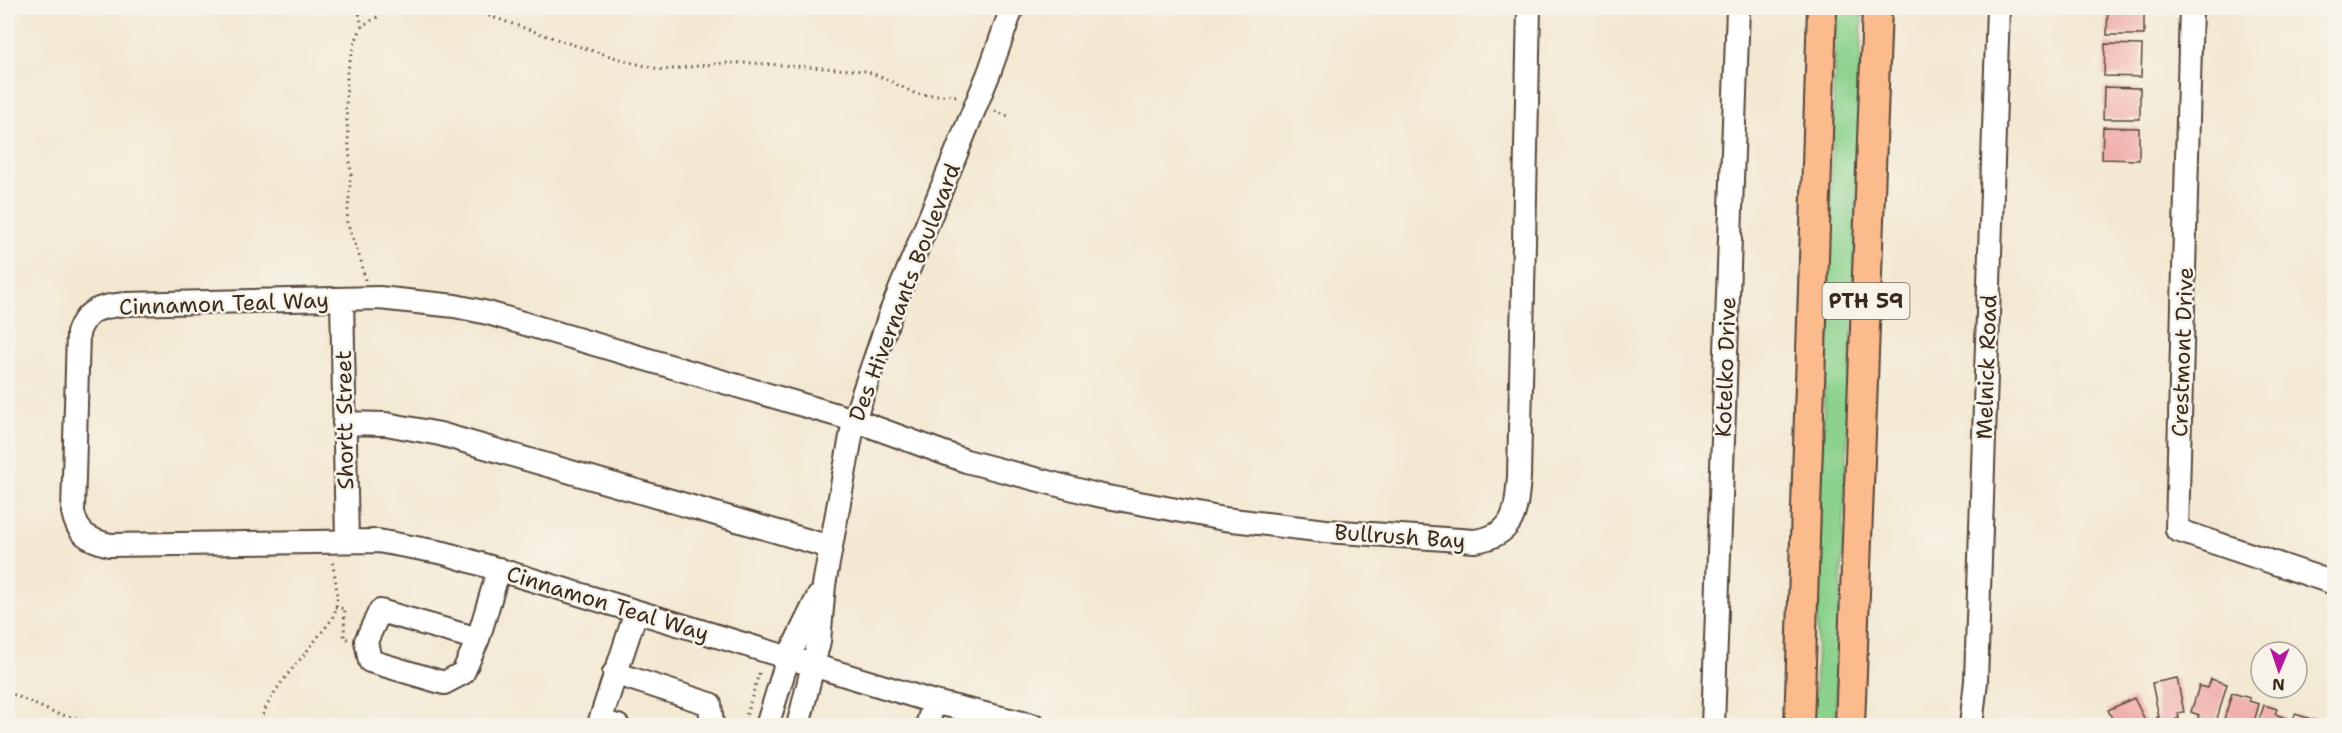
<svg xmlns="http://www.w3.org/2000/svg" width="2342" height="733" viewBox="0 0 2342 733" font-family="'Shantell Sans',sans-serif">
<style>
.green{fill:#8cd28d;stroke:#647e56;stroke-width:1.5}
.building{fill:#f0b0ad}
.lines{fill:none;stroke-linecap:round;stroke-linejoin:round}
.minor-casing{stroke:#574639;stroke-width:26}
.major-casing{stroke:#574639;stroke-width:32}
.path{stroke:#574639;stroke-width:3;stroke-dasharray:1.5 4.5;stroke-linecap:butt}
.minor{stroke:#fff;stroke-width:22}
.major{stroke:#fbbb8d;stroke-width:28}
.labels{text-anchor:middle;stroke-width:5;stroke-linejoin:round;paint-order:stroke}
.shield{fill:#f7f3e8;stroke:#73665b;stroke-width:1.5}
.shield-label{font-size:21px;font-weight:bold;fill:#3b2a1e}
.street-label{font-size:22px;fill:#3b2a1e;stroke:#f7f3e8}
</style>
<rect width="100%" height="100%" fill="#f7f3e8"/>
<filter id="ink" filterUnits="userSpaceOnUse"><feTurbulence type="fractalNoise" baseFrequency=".0167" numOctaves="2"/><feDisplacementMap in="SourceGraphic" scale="12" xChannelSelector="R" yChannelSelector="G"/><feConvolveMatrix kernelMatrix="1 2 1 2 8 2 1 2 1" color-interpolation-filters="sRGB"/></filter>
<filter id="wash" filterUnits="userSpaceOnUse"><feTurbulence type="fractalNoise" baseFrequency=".008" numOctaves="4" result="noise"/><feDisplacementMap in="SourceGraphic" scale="24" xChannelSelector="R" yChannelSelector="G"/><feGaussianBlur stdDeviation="1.35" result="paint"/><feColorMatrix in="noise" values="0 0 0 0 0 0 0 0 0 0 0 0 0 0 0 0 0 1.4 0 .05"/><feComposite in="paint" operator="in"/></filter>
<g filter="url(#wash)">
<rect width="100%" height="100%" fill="#f3e8d2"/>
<path class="green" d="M1836,8H1862L1855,269L1835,725L1814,726Z"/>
<g id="blocks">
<path class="building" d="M2108,8H2144V35H2107Z
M2105,44L2142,45L2141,77L2104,76Z
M2104,87L2140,88V119H2103Z
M2103,127L2139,128V160L2102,159Z
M2177,678L2184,712L2178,713L2179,718L2176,719L2177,726H2158L2157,717H2159L2152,683Z
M2211,679L2227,684L2215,726H2195L2199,715L2191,712L2199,686L2208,688Z
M2232,693L2250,698L2249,701L2259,704L2253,726H2222Z
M2134,698L2148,726H2116L2108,710Z
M2264,705L2277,709L2275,714L2286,718L2283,726H2257Z
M2295,714L2322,722L2321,726H2292Z"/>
</g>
</g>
<g filter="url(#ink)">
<use href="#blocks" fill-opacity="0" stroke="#574639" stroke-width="1.5"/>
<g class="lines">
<defs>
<path id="minor" d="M2191,8L2177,530L2334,583
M342,299L347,541
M344,423L386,424L440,434L830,547
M478,639L380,611L366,641L370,661L444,683L463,673L478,639L499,569
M614,673L710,704L712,726
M618,726L600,721L636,612
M767,726L788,658L818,597
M798,726L819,641L824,585L854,420L891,312L989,73L1012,8
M927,726L934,702
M1035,726L934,702L444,553L378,541L110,545C89,540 77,534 73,512L78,333C87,308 101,307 125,304L379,298L455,306L488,313L854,420L966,461L1097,495L1224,519L1326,531L1475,541C1515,535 1516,512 1519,477L1529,8
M1713,726L1738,8
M1971,726L1976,681L1998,8"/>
<path id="major" d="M1799,726L1822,8
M1850,726L1877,8"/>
</defs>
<use href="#minor" class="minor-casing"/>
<use href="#major" class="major-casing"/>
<path class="path" d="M358,8L362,26
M466,8L571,44L633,63L663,70L723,63H751L866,71L882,77L916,94L958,96
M995,111L1010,117
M365,280L362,264L347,222L351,173L346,109L347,73L355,42L362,26L392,8
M335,607L345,609L344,638L348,639
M8,692L54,713L111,726
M259,726C270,688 298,665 320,634C324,629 331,622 334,615C340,598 335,578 332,560
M743,726L760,670"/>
<use href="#minor" class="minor"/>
<use href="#major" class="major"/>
</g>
</g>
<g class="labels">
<rect class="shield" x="1822.5" y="283" width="87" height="36" rx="4.5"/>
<g class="shield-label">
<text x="1866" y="308">PTH 59</text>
</g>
<g class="street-label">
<text transform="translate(904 292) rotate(-69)" y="8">Des Hivernants Boulevard</text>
<text transform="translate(224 303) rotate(-2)" y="8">Cinnamon Teal Way</text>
<text transform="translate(2182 352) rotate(-88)" y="8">Crestmont Drive</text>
<text transform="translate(1725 367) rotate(-88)" y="8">Kotelko Drive</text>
<text transform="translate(1986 367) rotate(-88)" y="8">Melnick Road</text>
<text transform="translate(344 420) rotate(-91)" y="8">Shortt Street</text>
<text transform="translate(1400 536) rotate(4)" y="8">Bullrush Bay</text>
<text transform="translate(608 603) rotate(17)" y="8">Cinnamon Teal Way</text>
</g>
</g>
<rect width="2342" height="733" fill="none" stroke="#f7f3e8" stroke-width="30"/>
<g transform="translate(2279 670) rotate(182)"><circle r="28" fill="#f7f3e8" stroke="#aca397" stroke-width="1.5"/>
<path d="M0-4.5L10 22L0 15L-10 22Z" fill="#b5179e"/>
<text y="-9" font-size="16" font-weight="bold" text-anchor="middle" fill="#3b2a1e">N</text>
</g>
</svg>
